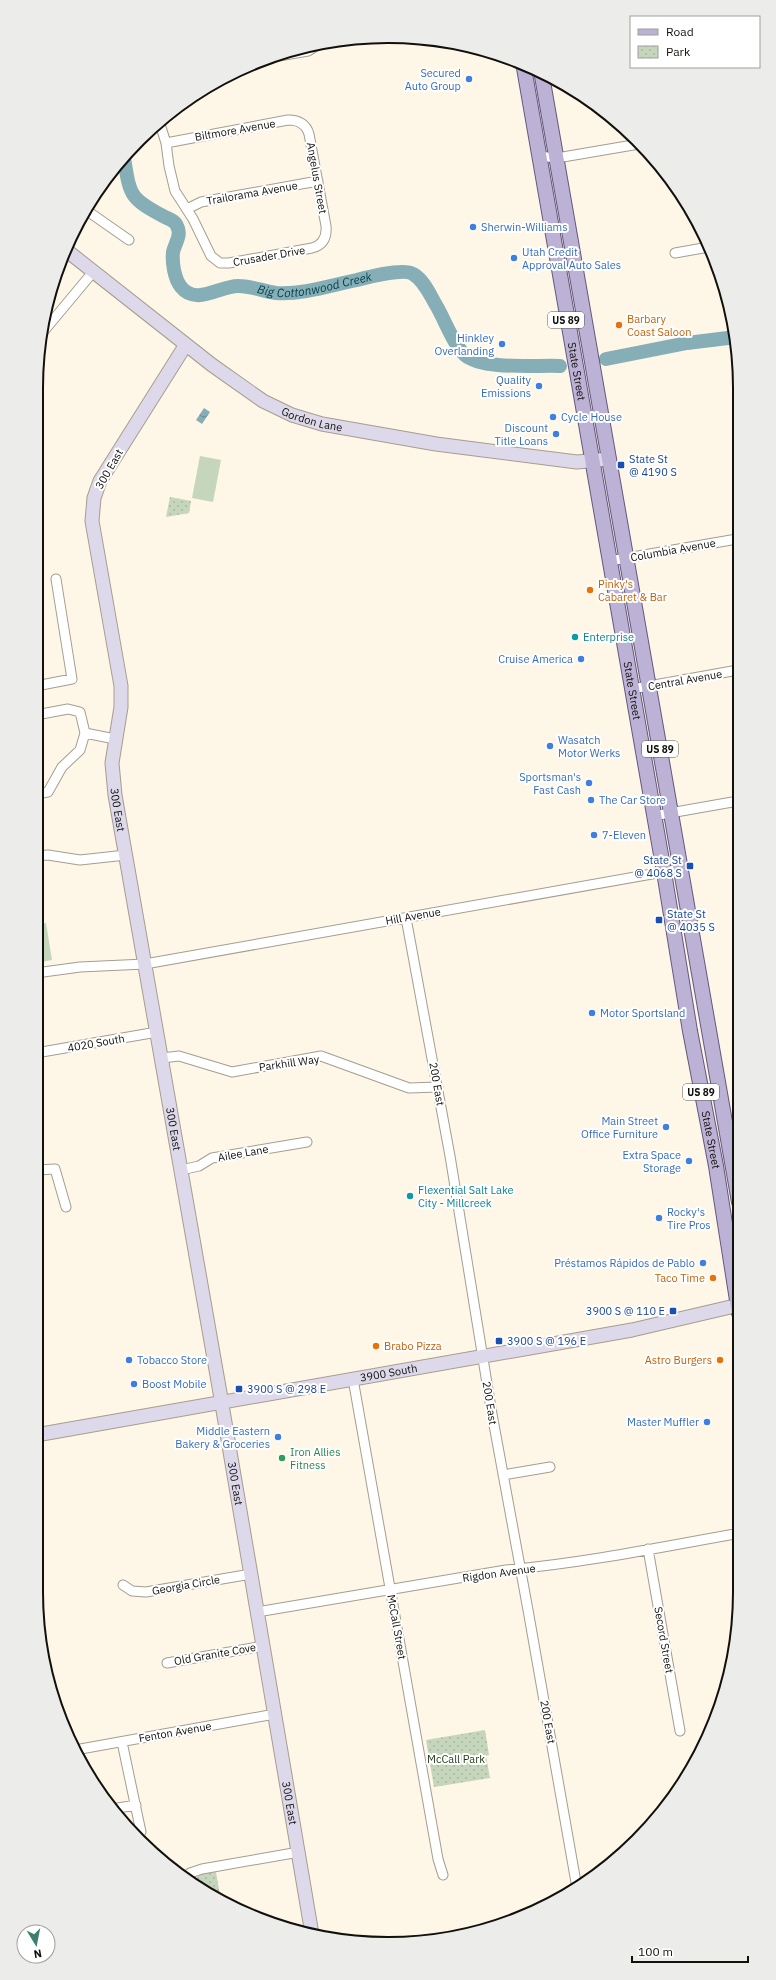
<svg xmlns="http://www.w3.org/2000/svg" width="776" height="1980" viewBox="0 0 776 1980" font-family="'IBM Plex Sans',sans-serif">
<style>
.grass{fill:#c5d6bd}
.park{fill:url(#park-dots)}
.water{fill:url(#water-waves)}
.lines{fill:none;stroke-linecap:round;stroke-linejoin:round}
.river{stroke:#86aeb7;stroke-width:14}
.street-casing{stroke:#a59e90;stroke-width:11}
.secondary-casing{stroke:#a59e90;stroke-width:15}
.primary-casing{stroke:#64587d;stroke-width:16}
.street{stroke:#fff;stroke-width:9}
.secondary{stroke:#ded8eb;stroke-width:13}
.primary{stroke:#bcb2d6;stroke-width:14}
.shop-dot{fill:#3f7fe0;stroke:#fff;stroke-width:1.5}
.food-dot{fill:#e8710a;stroke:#fff;stroke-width:1.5}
.transit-dot{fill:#1a4fb4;stroke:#fff;stroke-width:1.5}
.culture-dot{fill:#0f9aa8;stroke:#fff;stroke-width:1.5}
.leisure-dot{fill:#2e9e5b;stroke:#fff;stroke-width:1.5}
.labels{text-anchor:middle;stroke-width:4;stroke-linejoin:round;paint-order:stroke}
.shield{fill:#fff;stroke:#595854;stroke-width:1}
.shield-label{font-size:10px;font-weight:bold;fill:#12100b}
.shop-label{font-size:11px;fill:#366cbe;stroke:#fff;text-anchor:end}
.street-label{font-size:11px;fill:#12100b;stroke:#fff}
.food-label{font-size:11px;fill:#c56008;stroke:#fff;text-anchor:start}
.transit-label{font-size:11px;fill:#164399;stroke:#fff;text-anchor:start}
.culture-label{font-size:11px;fill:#0d838f;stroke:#fff;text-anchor:start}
.leisure-label{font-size:11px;fill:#27864d;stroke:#fff;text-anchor:start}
.park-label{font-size:11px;fill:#1e390e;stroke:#fff}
.water-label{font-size:12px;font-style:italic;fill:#003f49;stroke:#fff}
.rim{fill:none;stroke:#12100b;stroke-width:2}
</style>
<defs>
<pattern id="park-dots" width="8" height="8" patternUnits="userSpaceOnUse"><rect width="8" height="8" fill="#c5d6bd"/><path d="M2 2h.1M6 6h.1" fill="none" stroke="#a8b7a1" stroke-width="1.8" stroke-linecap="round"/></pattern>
<pattern id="water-waves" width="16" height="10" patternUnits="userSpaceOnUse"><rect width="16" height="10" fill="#86aeb7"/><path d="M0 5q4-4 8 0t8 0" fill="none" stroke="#6c8c93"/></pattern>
</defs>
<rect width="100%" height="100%" fill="#fef6e7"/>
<path class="grass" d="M200,456L221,460L213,502L192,498Z
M46,923L52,960L36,963V925Z"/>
<path class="park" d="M170,497L191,501L189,513L166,517Z
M485,1730L489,1755L486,1756L490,1778L434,1787L426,1740Z
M216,1872L221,1901L212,1897L194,1882C197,1873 208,1873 216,1872Z"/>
<path class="water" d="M204,408L210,412L202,424L196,420Z"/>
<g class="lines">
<g class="river">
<path id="s1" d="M124,158C130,195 129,198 163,216C168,219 175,220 177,226C182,235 175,243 173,252C172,262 174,278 181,287C196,306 220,286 238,286C251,286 263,291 276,293C302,295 332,285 357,280C368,277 404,268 413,274C424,280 430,295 436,305C445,320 453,344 465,355C483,370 536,365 560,366"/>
<path d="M606,359L687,343L736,337"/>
</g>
<defs>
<path id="street" d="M267,58L308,51L319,44
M159,121L166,143L169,166L175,191L193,219L211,256L220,263H229L312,248C323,245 327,237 326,226L309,134C306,124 299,120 288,120L166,143
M538,156L557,158L639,144
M187,209L201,202L318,181
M86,210L129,240
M675,253L709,247
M43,332L93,272
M609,561L737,539
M36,686L72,679L56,579
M632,689L738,670
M36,715L68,709L80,712L85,733
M36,794L48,792L62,767L80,750L85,733L115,739
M653,816L738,801
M36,856L48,855L80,860L126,855
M406,918L450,1156L492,1414L528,1610L577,1888
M36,973L80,967L145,964L680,869
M36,1053L157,1032
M162,1058L179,1056L232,1072L321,1056L409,1088L438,1087
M36,1170L55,1169L66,1207
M181,1170L199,1166L212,1158L307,1142
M353,1379L438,1859L443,1875
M503,1475L550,1467
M648,1549L680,1731
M123,1585L132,1591L146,1592L251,1574
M257,1612L506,1570C584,1563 662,1547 740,1533
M167,1663L263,1646
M122,1742L141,1832
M75,1750L275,1714
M112,1809L136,1805
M190,1879V1873L202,1869L299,1852"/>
<g id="secondary">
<path id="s2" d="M66,250L212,365L263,401L292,415L322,424L436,444L577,462L609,459"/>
<path id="s3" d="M185,346L100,481L94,498L92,521L121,686V707L112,763L115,795L219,1387L312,1934"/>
<path id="s4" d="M36,1435L632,1330L739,1305"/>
</g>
<g id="primary">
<path id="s5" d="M524,68L664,872L690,1031L716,1166L739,1313"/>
<path d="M542,76L739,1202"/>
</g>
</defs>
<use href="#street" class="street-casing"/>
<use href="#secondary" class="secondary-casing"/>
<use href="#primary" class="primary-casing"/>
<use href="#street" class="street"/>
<use href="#secondary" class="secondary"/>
<use href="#primary" class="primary"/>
</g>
<g class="shop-dot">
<circle cx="469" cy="79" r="4"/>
<circle cx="473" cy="227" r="4"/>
<circle cx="514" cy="258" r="4"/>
<circle cx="502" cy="344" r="4"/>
<circle cx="539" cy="386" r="4"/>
<circle cx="553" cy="417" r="4"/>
<circle cx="556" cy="434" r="4"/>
<circle cx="581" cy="659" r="4"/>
<circle cx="550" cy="746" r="4"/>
<circle cx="589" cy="783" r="4"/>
<circle cx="591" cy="800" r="4"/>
<circle cx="594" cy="835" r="4"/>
<circle cx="592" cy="1013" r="4"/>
<circle cx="666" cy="1127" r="4"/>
<circle cx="689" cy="1161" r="4"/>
<circle cx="659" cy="1218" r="4"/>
<circle cx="703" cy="1263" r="4"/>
<circle cx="129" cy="1360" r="4"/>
<circle cx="134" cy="1384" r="4"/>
<circle cx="707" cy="1422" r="4"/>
<circle cx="278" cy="1437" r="4"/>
</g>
<g class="food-dot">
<circle cx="619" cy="325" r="4"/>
<circle cx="590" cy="590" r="4"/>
<circle cx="713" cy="1278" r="4"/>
<circle cx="376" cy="1346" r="4"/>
<circle cx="720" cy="1360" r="4"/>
</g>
<g class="transit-dot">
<rect x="617" y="461" width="8" height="8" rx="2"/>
<rect x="686" y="862" width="8" height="8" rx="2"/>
<rect x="655" y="916" width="8" height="8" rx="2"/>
<rect x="669" y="1307" width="8" height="8" rx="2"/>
<rect x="495" y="1337" width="8" height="8" rx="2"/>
<rect x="235" y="1385" width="8" height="8" rx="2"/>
</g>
<g class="culture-dot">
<circle cx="575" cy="637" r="4"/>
<circle cx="410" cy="1196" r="4"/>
</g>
<circle class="leisure-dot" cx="282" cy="1458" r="4"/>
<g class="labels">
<g class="shield">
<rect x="548" y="312" width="36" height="16" rx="3"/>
<rect x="642" y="741" width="36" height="16" rx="3"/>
<rect x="683" y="1084" width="36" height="16" rx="3"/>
</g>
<g class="shield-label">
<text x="566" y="324">US 89</text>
<text x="660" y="753">US 89</text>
<text x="701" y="1096">US 89</text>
</g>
<g class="shop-label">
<text x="461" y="77">Secured<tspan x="461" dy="13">Auto Group</tspan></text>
<text x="481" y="231" text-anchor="start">Sherwin-Williams</text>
<text x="522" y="256" text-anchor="start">Utah Credit<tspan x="522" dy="13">Approval Auto Sales</tspan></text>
<text x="494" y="342">Hinkley<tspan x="494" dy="13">Overlanding</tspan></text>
<text x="531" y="384">Quality<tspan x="531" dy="13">Emissions</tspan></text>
<text x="561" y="421" text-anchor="start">Cycle House</text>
<text x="548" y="432">Discount<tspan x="548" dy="13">Title Loans</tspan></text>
<text x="573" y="663">Cruise America</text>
<text x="558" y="744" text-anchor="start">Wasatch<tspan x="558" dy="13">Motor Werks</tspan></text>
<text x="581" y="781">Sportsman's<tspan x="581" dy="13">Fast Cash</tspan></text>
<text x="599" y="804" text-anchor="start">The Car Store</text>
<text x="602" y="839" text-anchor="start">7-Eleven</text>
<text x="600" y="1017" text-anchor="start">Motor Sportsland</text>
<text x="658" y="1125">Main Street<tspan x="658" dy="13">Office Furniture</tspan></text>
<text x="681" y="1159">Extra Space<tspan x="681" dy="13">Storage</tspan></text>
<text x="667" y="1216" text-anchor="start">Rocky's<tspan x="667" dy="13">Tire Pros</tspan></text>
<text x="695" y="1267">Préstamos Rápidos de Pablo</text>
<text x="137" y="1364" text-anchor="start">Tobacco Store</text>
<text x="142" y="1388" text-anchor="start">Boost Mobile</text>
<text x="699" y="1426">Master Muffler</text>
<text x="270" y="1435">Middle Eastern<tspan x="270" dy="13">Bakery &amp; Groceries</tspan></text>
</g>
<g class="street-label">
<text transform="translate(235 130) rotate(-10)" y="4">Biltmore Avenue</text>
<text transform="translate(317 178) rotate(80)" y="4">Angelus Street</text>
<text transform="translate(252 193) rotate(-10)" y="4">Trailorama Avenue</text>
<text transform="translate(269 256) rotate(-10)" y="4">Crusader Drive</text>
<text dy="4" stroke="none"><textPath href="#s5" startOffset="308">State Street</textPath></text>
<text dy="4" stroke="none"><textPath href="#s2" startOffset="301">Gordon Lane</textPath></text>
<text transform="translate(109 469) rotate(-60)" y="4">300 East</text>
<text transform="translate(673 550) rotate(-10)" y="4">Columbia Avenue</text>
<text transform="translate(685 680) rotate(-10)" y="4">Central Avenue</text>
<text dy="4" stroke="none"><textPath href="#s5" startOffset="632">State Street</textPath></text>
<text dy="4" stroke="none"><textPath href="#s3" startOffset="493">300 East</textPath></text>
<text transform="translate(413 916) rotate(-10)" y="4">Hill Avenue</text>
<text transform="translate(96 1043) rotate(-10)" y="4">4020 South</text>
<text transform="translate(289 1063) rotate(-8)" y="4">Parkhill Way</text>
<text transform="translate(437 1084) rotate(80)" y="4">200 East</text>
<text dy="4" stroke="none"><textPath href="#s3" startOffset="817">300 East</textPath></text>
<text dy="4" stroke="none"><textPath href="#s5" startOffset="1088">State Street</textPath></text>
<text transform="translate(243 1153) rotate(-10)" y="4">Ailee Lane</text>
<text dy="4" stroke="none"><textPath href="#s4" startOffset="358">3900 South</textPath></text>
<text transform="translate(490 1403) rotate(81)" y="4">200 East</text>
<text dy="4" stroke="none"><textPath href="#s3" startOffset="1177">300 East</textPath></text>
<text transform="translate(499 1573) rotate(-8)" y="4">Rigdon Avenue</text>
<text transform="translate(186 1585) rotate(-10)" y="4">Georgia Circle</text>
<text transform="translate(397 1627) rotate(80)" y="4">McCall Street</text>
<text transform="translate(664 1640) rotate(80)" y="4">Secord Street</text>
<text transform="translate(215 1654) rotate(-10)" y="4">Old Granite Cove</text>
<text transform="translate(548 1722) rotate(80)" y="4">200 East</text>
<text transform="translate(175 1732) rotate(-10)" y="4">Fenton Avenue</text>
<text dy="4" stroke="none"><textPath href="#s3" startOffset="1501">300 East</textPath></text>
</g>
<g class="food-label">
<text x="627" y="323">Barbary<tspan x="627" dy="13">Coast Saloon</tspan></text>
<text x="598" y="588">Pinky's<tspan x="598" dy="13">Cabaret &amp; Bar</tspan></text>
<text x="705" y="1282" text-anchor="end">Taco Time</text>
<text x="384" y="1350">Brabo Pizza</text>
<text x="712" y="1364" text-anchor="end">Astro Burgers</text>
</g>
<g class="transit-label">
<text x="629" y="463">State St<tspan x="629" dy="13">@ 4190 S</tspan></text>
<text x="682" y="864" text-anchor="end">State St<tspan x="682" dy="13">@ 4068 S</tspan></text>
<text x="667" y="918">State St<tspan x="667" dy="13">@ 4035 S</tspan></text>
<text x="665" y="1315" text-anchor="end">3900 S @ 110 E</text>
<text x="507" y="1345">3900 S @ 196 E</text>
<text x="247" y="1393">3900 S @ 298 E</text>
</g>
<g class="culture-label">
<text x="583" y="641">Enterprise</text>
<text x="418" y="1194">Flexential Salt Lake<tspan x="418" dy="13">City - Millcreek</tspan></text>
</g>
<g class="leisure-label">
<text x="290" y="1456">Iron Allies<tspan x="290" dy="13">Fitness</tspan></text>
</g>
<g class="park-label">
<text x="456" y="1763">McCall Park</text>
</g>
<g class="water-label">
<text dy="4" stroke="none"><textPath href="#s1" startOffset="295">Big Cottonwood Creek</textPath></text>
</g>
</g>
<path d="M0 0H776V1980H0ZM388 43H388A345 345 0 0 1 733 388V1592A345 345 0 0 1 388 1937H388A345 345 0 0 1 43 1592V388A345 345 0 0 1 388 43Z" fill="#ececeb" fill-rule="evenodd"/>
<path class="rim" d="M388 43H388A345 345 0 0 1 733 388V1592A345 345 0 0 1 388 1937H388A345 345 0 0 1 43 1592V388A345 345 0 0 1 388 43Z"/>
<rect x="630" y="16" width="130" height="52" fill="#ffffff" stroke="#a09f9d"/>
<rect x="638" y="29" width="20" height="6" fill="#bcb2d6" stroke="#a09f9d"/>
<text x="666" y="36" font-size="12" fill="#12100b">Road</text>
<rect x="638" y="46" width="20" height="12" fill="url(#park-dots)" stroke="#a09f9d"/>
<text x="666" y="56" font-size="12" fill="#12100b">Park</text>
<g transform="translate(36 1944) rotate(170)"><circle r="19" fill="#ffffff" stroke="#a09f9d"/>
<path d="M0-3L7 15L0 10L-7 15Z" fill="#3d7e6f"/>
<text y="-6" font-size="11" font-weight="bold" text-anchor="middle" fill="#12100b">N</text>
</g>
<path d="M632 1956v6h116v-6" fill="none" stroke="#12100b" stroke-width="2"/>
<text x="638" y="1956" font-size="12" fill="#12100b" stroke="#ffffff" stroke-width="3" paint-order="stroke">100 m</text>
</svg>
